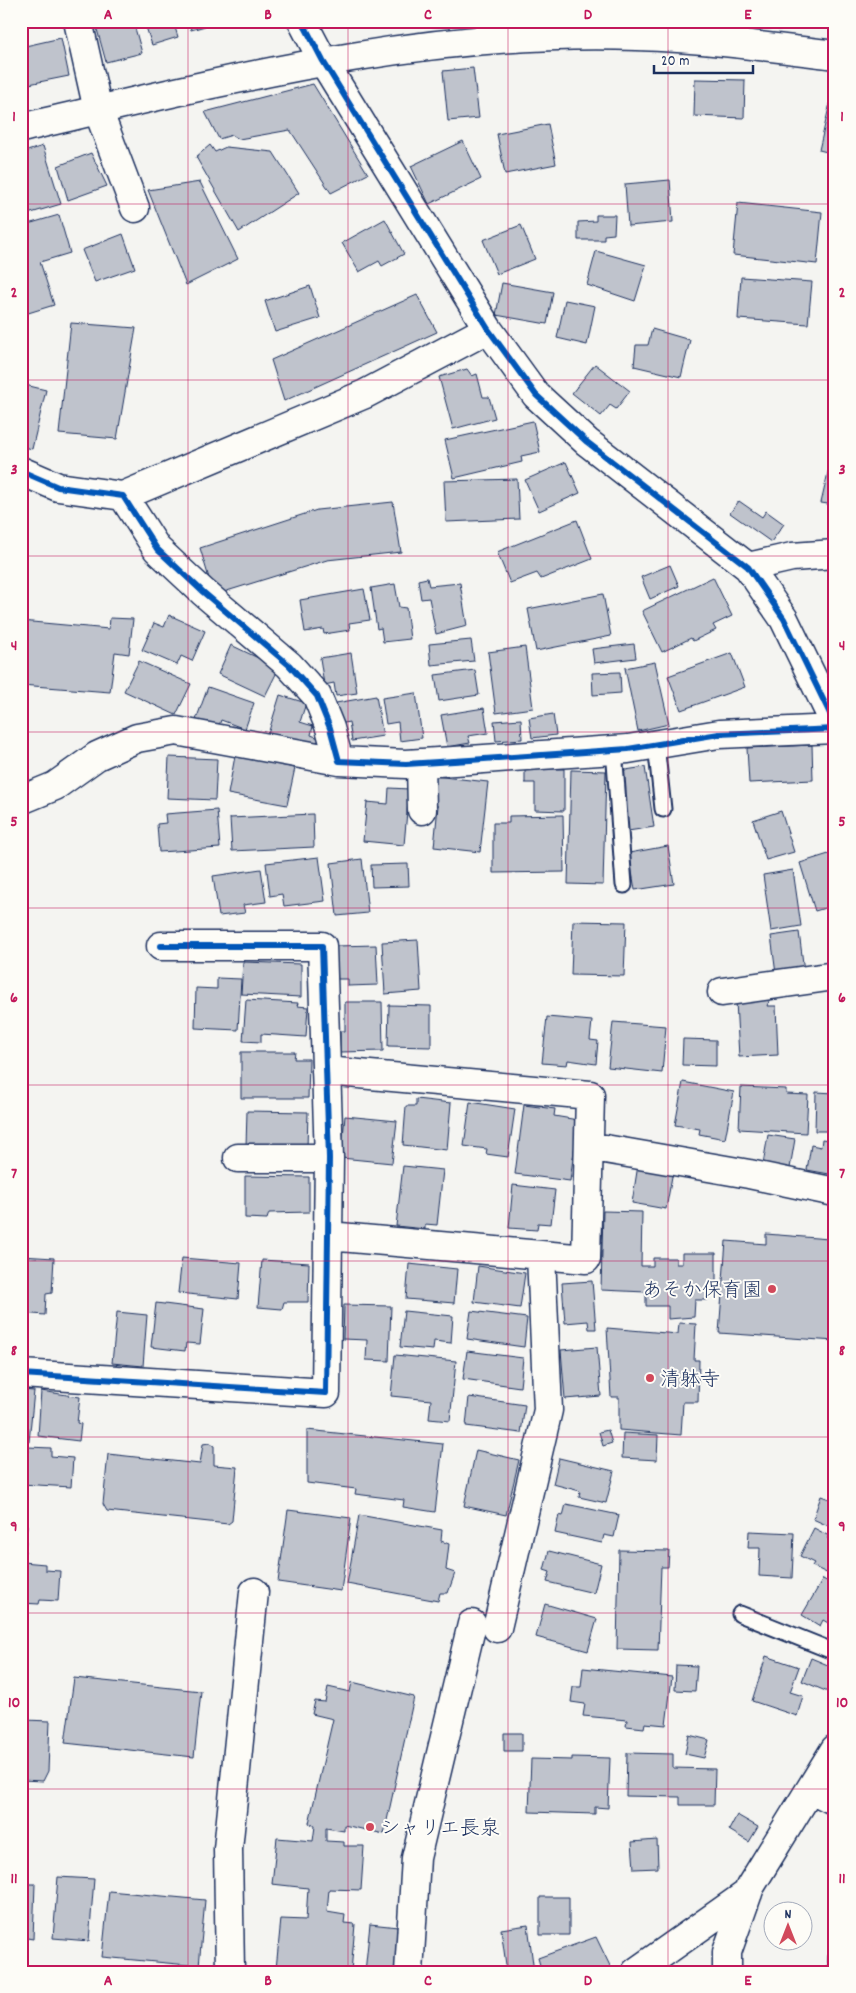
<svg xmlns="http://www.w3.org/2000/svg" width="856" height="1993" viewBox="0 0 856 1993" font-family="Dekko,'Klee One',sans-serif">
<style>
.building{fill:#bfc3cc;stroke:#1b2f5e}
.lines{fill:none;stroke-linecap:round;stroke-linejoin:round}
.service-casing{stroke:#1b2f5e;stroke-width:19}
.minor-casing{stroke:#1b2f5e;stroke-width:31}
.tertiary-casing{stroke:#1b2f5e;stroke-width:31}
.service{stroke:#fdfcf7;stroke-width:15}
.minor{stroke:#fdfcf7;stroke-width:28}
.tertiary{stroke:#fdfcf7;stroke-width:28}
.cycleway-casing{stroke:#fdfcf7;stroke-width:9}
.cycleway{stroke:#0057b8;stroke-width:6}
.grid{fill:none;stroke:#c2185b;stroke-width:1;stroke-opacity:0.55}
.poi-dot{fill:#d1495b;stroke:#fdfcf7;stroke-width:2}
.labels{text-anchor:middle;stroke-width:4;stroke-linejoin:round;paint-order:stroke}
.poi-label{font-size:20px;fill:#1b2f5e;stroke:#fdfcf7;text-anchor:start}
.neatline{fill:none;stroke:#c2185b;stroke-width:2}
.grid-label{font-size:16px;text-anchor:middle;font-weight:bold;fill:#c2185b}
</style>
<rect width="100%" height="100%" fill="#f4f4f1"/>
<filter id="ink" filterUnits="userSpaceOnUse"><feTurbulence type="fractalNoise" baseFrequency=".02" numOctaves="2"/><feDisplacementMap in="SourceGraphic" scale="10" xChannelSelector="R" yChannelSelector="G"/><feConvolveMatrix kernelMatrix="1 2 1 2 8 2 1 2 1" color-interpolation-filters="sRGB"/></filter>
<g filter="url(#ink)">
<path class="building" d="M100,21H133L142,53L106,62L95,22Z
M144,21H173L178,37L152,45Z
M189,21H223L191,30Z
M61,38L69,76L29,84L21,47Z
M473,68L479,118L448,121L443,71Z
M695,79L745,80L744,118L694,116Z
M313,84L368,174L331,193L290,130L239,139L232,135L219,139L205,112Z
M830,103L835,104V154L819,150Z
M548,124L556,164L505,174L497,134Z
M463,141L481,179L429,204L411,166Z
M210,145L215,152L226,147L273,152L299,193L239,232L196,157Z
M43,146L61,204L21,216V153Z
M91,153L107,186L68,200L58,166Z
M670,180L673,222L628,226L625,184Z
M200,182L238,259L186,285L148,190Z
M738,203L822,212L817,264L733,255Z
M59,215L70,253L40,262L54,305L25,314L21,301V226Z
M596,215H615L614,234L604,235V240H578V222L596,221Z
M385,219L404,254L382,266L379,261L359,272L342,243Z
M521,225L535,259L497,274L483,240Z
M123,234L135,268L95,282L82,250Z
M596,251L646,265L635,301L587,285Z
M741,277L812,282L808,324L738,319Z
M502,283L553,292L547,324L496,315Z
M310,286L320,318L275,332L265,301Z
M417,295L437,332L284,401L271,360Z
M565,300L595,306L587,345L557,338Z
M71,323L136,328L117,439L59,434Z
M652,329L690,340L681,377L634,366L636,345H648Z
M595,364L630,391L616,409L610,405L601,416L572,393Z
M467,369L472,376L477,374L483,397H489L495,418L453,429L439,377Z
M21,384L46,390L32,449L21,446Z
M533,421L540,452L521,456L522,462L454,478L445,440Z
M835,442V505L821,503Z
M566,462L580,493L539,511L525,480Z
M517,479L519,519L446,522L444,481Z
M739,501L762,517L766,511L784,524L771,542L730,513Z
M393,502L401,552L327,560L214,595L200,548L317,510Z
M577,520L592,559L541,579L537,573L510,583L497,552Z
M670,565L679,586L650,599L641,577Z
M713,577L732,616L713,625L716,630L693,641L691,638L662,652L642,611Z
M427,578L429,586L460,583L467,626L436,634L429,598L421,599L418,580Z
M395,584L399,607L406,608L410,639L383,642L381,628L377,629L371,588Z
M364,589L370,620L349,623L350,630L324,634L323,629L305,632L300,600Z
M603,594L611,636L536,651L528,609Z
M169,615L205,631L192,661L181,656L177,665L142,650L154,623L164,627Z
M110,618L133,619L129,654L115,652L110,692L21,685V621L109,629Z
M471,640L474,661L431,665L429,644Z
M634,644L636,658L594,663L592,649Z
M231,645L279,668L265,696L218,674Z
M525,647L533,708L496,713L488,652Z
M351,653L357,693L336,696L334,683L324,685L320,658Z
M732,653L745,687L681,710L668,676Z
M139,661L191,684L176,715L124,691Z
M655,662L669,724L638,731L625,668Z
M475,670L479,695L439,701L435,675Z
M620,672L621,693L593,695L592,673Z
M208,687L254,703L245,729L221,720L218,728L196,720Z
M416,693L422,738L400,741L398,722L386,724L382,698Z
M280,695L306,703L300,722L313,726L311,735L319,738L320,749L268,734Z
M376,696L383,736L352,741L349,722L340,724L336,703Z
M484,708L488,733L468,736L470,743L447,747L441,715Z
M553,714L556,735L532,738L529,718Z
M521,719L522,739L496,741L494,721Z
M812,745L813,780L749,783L747,748Z
M235,756L295,768L287,805L228,794Z
M169,757L217,759L215,800L167,798Z
M645,767L654,827L628,831L619,771Z
M525,768L564,769V811L535,810V783H525Z
M571,770L606,771L603,885L568,884Z
M434,776L488,782L480,852L434,847L438,806L431,805Z
M389,788L409,789L404,845L363,841L367,802L388,804Z
M217,810L220,848L159,852L157,824L166,823L165,814Z
M781,811L794,852L766,860L753,820Z
M313,814L314,847L232,851L230,818Z
M563,815L564,872L493,873V823H509V816Z
M668,846L674,884L635,890L629,853Z
M835,852V905L815,911L800,863Z
M319,857L325,901L284,906L282,894L270,896L266,863Z
M362,859L368,913L337,916L331,863Z
M408,864L409,886L372,887L371,865Z
M261,869L266,902L243,905L245,913L219,916L213,876Z
M793,870L801,926L771,931L763,875Z
M573,921L626,922L624,976L571,975Z
M799,932L804,971L776,974L771,936Z
M418,940L421,991L385,994L382,942Z
M376,945L378,985L348,986V979H337L336,946Z
M243,962L301,964V997L241,994Z
M217,978L241,979L238,1030L195,1028L196,988L217,989Z
M770,999L767,1006H776L778,1055L739,1057L736,1001Z
M246,1000L298,1003L297,1006L308,1007L306,1037L261,1034V1042L243,1041Z
M345,1002H382L383,1051L340,1052V1031H345Z
M389,1005L431,1006V1047L388,1046Z
M547,1017L592,1021L590,1040L598,1041L596,1064L568,1060L567,1065L542,1063Z
M613,1022L666,1026L662,1073L608,1067Z
M683,1039L716,1040V1066L682,1065Z
M241,1052H295L294,1059H309L308,1098H241Z
M683,1082L734,1092L725,1139L699,1134L700,1129L675,1125Z
M741,1087L786,1089V1094L808,1095L806,1133L739,1129Z
M816,1092L835,1093V1131H815Z
M416,1099L451,1103L447,1150L403,1145L406,1106H416Z
M470,1102L515,1109L508,1157L486,1154L487,1149L464,1146Z
M524,1105L555,1109L554,1116L578,1120L570,1181L515,1174Z
M247,1111L308,1112L307,1148L246,1146Z
M345,1116L397,1121L392,1163L341,1158Z
M768,1135L795,1139L790,1168L763,1164Z
M822,1139L835,1141V1175L807,1170L811,1145L821,1147Z
M638,1165L673,1171L666,1209L632,1203Z
M403,1166L443,1170L437,1225L425,1224V1229L396,1226Z
M245,1176L309,1177V1212L269,1213L267,1219L245,1218Z
M513,1185L555,1190L551,1224L538,1223L537,1230L509,1228Z
M603,1211L642,1212L641,1266H653V1258H676V1264H682V1253H716V1292H708V1300H695L694,1317L668,1319V1306H646V1292L601,1290Z
M766,1234L829,1239L828,1251H835V1341L719,1333L726,1241L766,1244Z
M21,1256L54,1258L52,1293L46,1294L45,1315L21,1313Z
M182,1258L241,1263L238,1299L178,1293Z
M262,1260L309,1263L308,1302H284L282,1309L258,1307Z
M409,1264L457,1269L454,1303L406,1299Z
M478,1266L525,1273L520,1308L474,1302Z
M592,1281L596,1329H589L588,1321L565,1323L562,1283Z
M156,1303L204,1309L200,1344L186,1343L185,1351L151,1347Z
M344,1305L391,1306L389,1361L366,1360L367,1340L343,1339Z
M404,1311L453,1316L451,1343L434,1341L433,1350L400,1347Z
M471,1311L527,1318L524,1347L467,1339Z
M117,1312L147,1315L143,1366L112,1363Z
M679,1323L696,1324L694,1360H699L698,1402H683L681,1435L619,1430V1397H611L607,1328L678,1334Z
M597,1347L601,1396L565,1399L561,1350Z
M467,1351L523,1358L520,1387L463,1379Z
M395,1355L456,1361L450,1421L429,1419L431,1400L391,1396Z
M21,1390L34,1391L29,1442H21Z
M41,1391L80,1397L77,1423L81,1424L79,1441L38,1436Z
M469,1397L525,1405L521,1433L466,1426Z
M307,1430L443,1444L435,1512L403,1507L404,1500L355,1494L356,1489L307,1483Z
M608,1430L612,1443L603,1446L599,1432Z
M623,1433L658,1435L657,1460L622,1458Z
M209,1443L214,1446V1465L237,1467L232,1521L228,1524L107,1511L103,1504L108,1454L200,1464L203,1444Z
M28,1447L51,1448V1456L73,1458L71,1487L21,1484V1451L29,1452Z
M476,1450L519,1460L506,1515L464,1506Z
M559,1458L614,1471L606,1503L579,1497L580,1491L553,1484Z
M821,1496L835,1501V1529L813,1519Z
M566,1504L619,1515L614,1537L604,1535L602,1543L555,1533L559,1515L563,1516Z
M288,1510L351,1518L341,1591L278,1582Z
M359,1515L442,1530L441,1541L449,1544L446,1570L455,1573L448,1593H440L438,1601L347,1584Z
M21,1525H27L25,1552H21Z
M814,1528L829,1536L827,1538L835,1542V1577L812,1566L814,1563L800,1556Z
M749,1531L794,1533L792,1578L759,1576L760,1548H748Z
M619,1550L669,1551L668,1567H661L658,1650L617,1649Z
M549,1551L601,1564L594,1593L547,1582L550,1572L544,1570Z
M23,1562L45,1564V1570L60,1571L58,1601L40,1600L39,1604L21,1603Z
M823,1579L835,1586V1627L823,1620L820,1626L802,1615Z
M545,1604L597,1619L588,1651L536,1637Z
M766,1656L799,1667L790,1692L803,1696L797,1716L752,1701Z
M811,1658L835,1668V1695L802,1681Z
M676,1665L697,1666L695,1691L675,1690Z
M583,1668L672,1677L666,1725L645,1723L644,1728L626,1726L627,1720L583,1716L585,1704L571,1702L573,1687H581Z
M74,1678L201,1691L194,1757L65,1743Z
M352,1682L414,1697L384,1834L344,1825V1831L326,1828V1841L344,1842V1846H364L361,1890L329,1889L327,1912L345,1915L344,1923L355,1924L351,1972H311L276,1969L281,1919L306,1920L308,1888L272,1884L277,1838L313,1841L315,1826L309,1823L333,1719L312,1714L315,1701L325,1702L328,1687L350,1692Z
M21,1704L25,1707V1720L50,1721L48,1771L43,1781L21,1780Z
M504,1733H522V1751H504Z
M689,1735L709,1740L704,1758L685,1754Z
M627,1753L673,1754V1768L715,1769L714,1805H680V1797L626,1796Z
M572,1757L610,1758L608,1808L595,1807V1814L529,1812L531,1759L572,1760Z
M737,1815L758,1827L749,1842L729,1830Z
M657,1840L658,1868L634,1869L632,1842Z
M58,1877L94,1879L89,1941L53,1938Z
M21,1884H35L33,1939L21,1937Z
M109,1891L205,1900L199,1966L102,1957Z
M540,1897H569V1935H540Z
M370,1924L407,1928L402,1972H365Z
M528,1925L534,1972H507L501,1929Z
M596,1937L613,1972H542L538,1958Z
M828,1954H835V1972H827Z"/>
<g class="lines">
<defs>
<path id="service" d="M656,744L663,809
M614,749L624,885
M740,1614L835,1652"/>
<path id="minor" d="M78,21L98,110L135,208
M302,21L323,61L488,329L536,395L587,442L748,567L784,619L835,724
M21,471L58,487L123,496L157,549L203,592L289,665L317,696L330,728L339,761L406,764L470,760L628,749L719,734L835,729
M123,496L365,394L488,329
M748,567L792,557L835,554
M421,763L422,810
M21,800L55,786L97,756L137,738L176,731L339,761
M722,992L835,976
M326,1071L590,1095L586,1259L329,1236
M589,1148L605,1149L749,1174L835,1192
M238,1158H329
M21,1374L326,1393L329,1158L322,946H161
M497,1628L548,1410L541,1256
M811,1789L835,1801
M230,1972L228,1849L254,1592
M409,1972L416,1858L472,1624
M636,1972L748,1893
M727,1972V1952L750,1887L835,1749"/>
<path id="tertiary" d="M21,128C223,81 428,28 637,36C703,38 769,47 835,55"/>
</defs>
<use href="#service" class="service-casing"/>
<use href="#minor" class="minor-casing"/>
<use href="#tertiary" class="tertiary-casing"/>
<use href="#service" class="service"/>
<use href="#minor" class="minor"/>
<use href="#tertiary" class="tertiary"/>
<defs>
<path id="cycleway" d="M302,21L323,61L488,329L536,395L587,442L748,567L784,619L835,724
M21,471L58,487L123,496L157,549L203,592L289,665L317,696L330,728L339,761L406,764L470,760L628,749L719,734L835,729
M21,1374L326,1393L329,1158L322,946H161"/>
</defs>
<use href="#cycleway" class="cycleway-casing"/>
<use href="#cycleway" class="cycleway"/>
</g>
</g>
<path class="grid" d="M188,21V1972M348,21V1972M508,21V1972M668,21V1972M21,204H835M21,380H835M21,556H835M21,732H835M21,908H835M21,1085H835M21,1261H835M21,1437H835M21,1613H835M21,1789H835"/>
<g class="poi-dot">
<circle cx="772" cy="1289" r="5"/>
<circle cx="650" cy="1378" r="5"/>
<circle cx="370" cy="1827" r="5"/>
</g>
<g class="labels">
<g class="poi-label">
<text x="762" y="1296" text-anchor="end">あそか保育園</text>
<text x="660" y="1385">清躰寺</text>
<text x="380" y="1834">シャリエ長泉</text>
</g>
</g>
<rect width="856" height="1993" fill="none" stroke="#fdfcf7" stroke-width="55"/>
<g transform="translate(788 1926)"><circle r="24" fill="#fdfcf7" stroke="#a3aaba"/>
<path d="M0-4L9 19L0 12L-9 19Z" fill="#d1495b"/>
<text y="-8" font-size="14" font-weight="bold" text-anchor="middle" fill="#1b2f5e">N</text>
</g>
<path d="M654 65v8h99v-8" fill="none" stroke="#1b2f5e" stroke-width="2.5"/>
<text x="661" y="65" font-size="15" fill="#1b2f5e" stroke="#fdfcf7" stroke-width="4" paint-order="stroke">20 m</text>
<rect x="28" y="28" width="800" height="1938" class="neatline"/>
<g class="grid-label">
<text x="108" y="19">A</text>
<text x="268" y="19">B</text>
<text x="428" y="19">C</text>
<text x="588" y="19">D</text>
<text x="748" y="19">E</text>
<text x="14" y="121">1</text>
<text x="842" y="121">1</text>
<text x="14" y="297">2</text>
<text x="842" y="297">2</text>
<text x="14" y="474">3</text>
<text x="842" y="474">3</text>
<text x="14" y="650">4</text>
<text x="842" y="650">4</text>
<text x="14" y="826">5</text>
<text x="842" y="826">5</text>
<text x="14" y="1002">6</text>
<text x="842" y="1002">6</text>
<text x="14" y="1178">7</text>
<text x="842" y="1178">7</text>
<text x="14" y="1355">8</text>
<text x="842" y="1355">8</text>
<text x="14" y="1531">9</text>
<text x="842" y="1531">9</text>
<text x="14" y="1707">10</text>
<text x="842" y="1707">10</text>
<text x="14" y="1883">11</text>
<text x="842" y="1883">11</text>
<text x="108" y="1985">A</text>
<text x="268" y="1985">B</text>
<text x="428" y="1985">C</text>
<text x="588" y="1985">D</text>
<text x="748" y="1985">E</text>
</g>
</svg>
